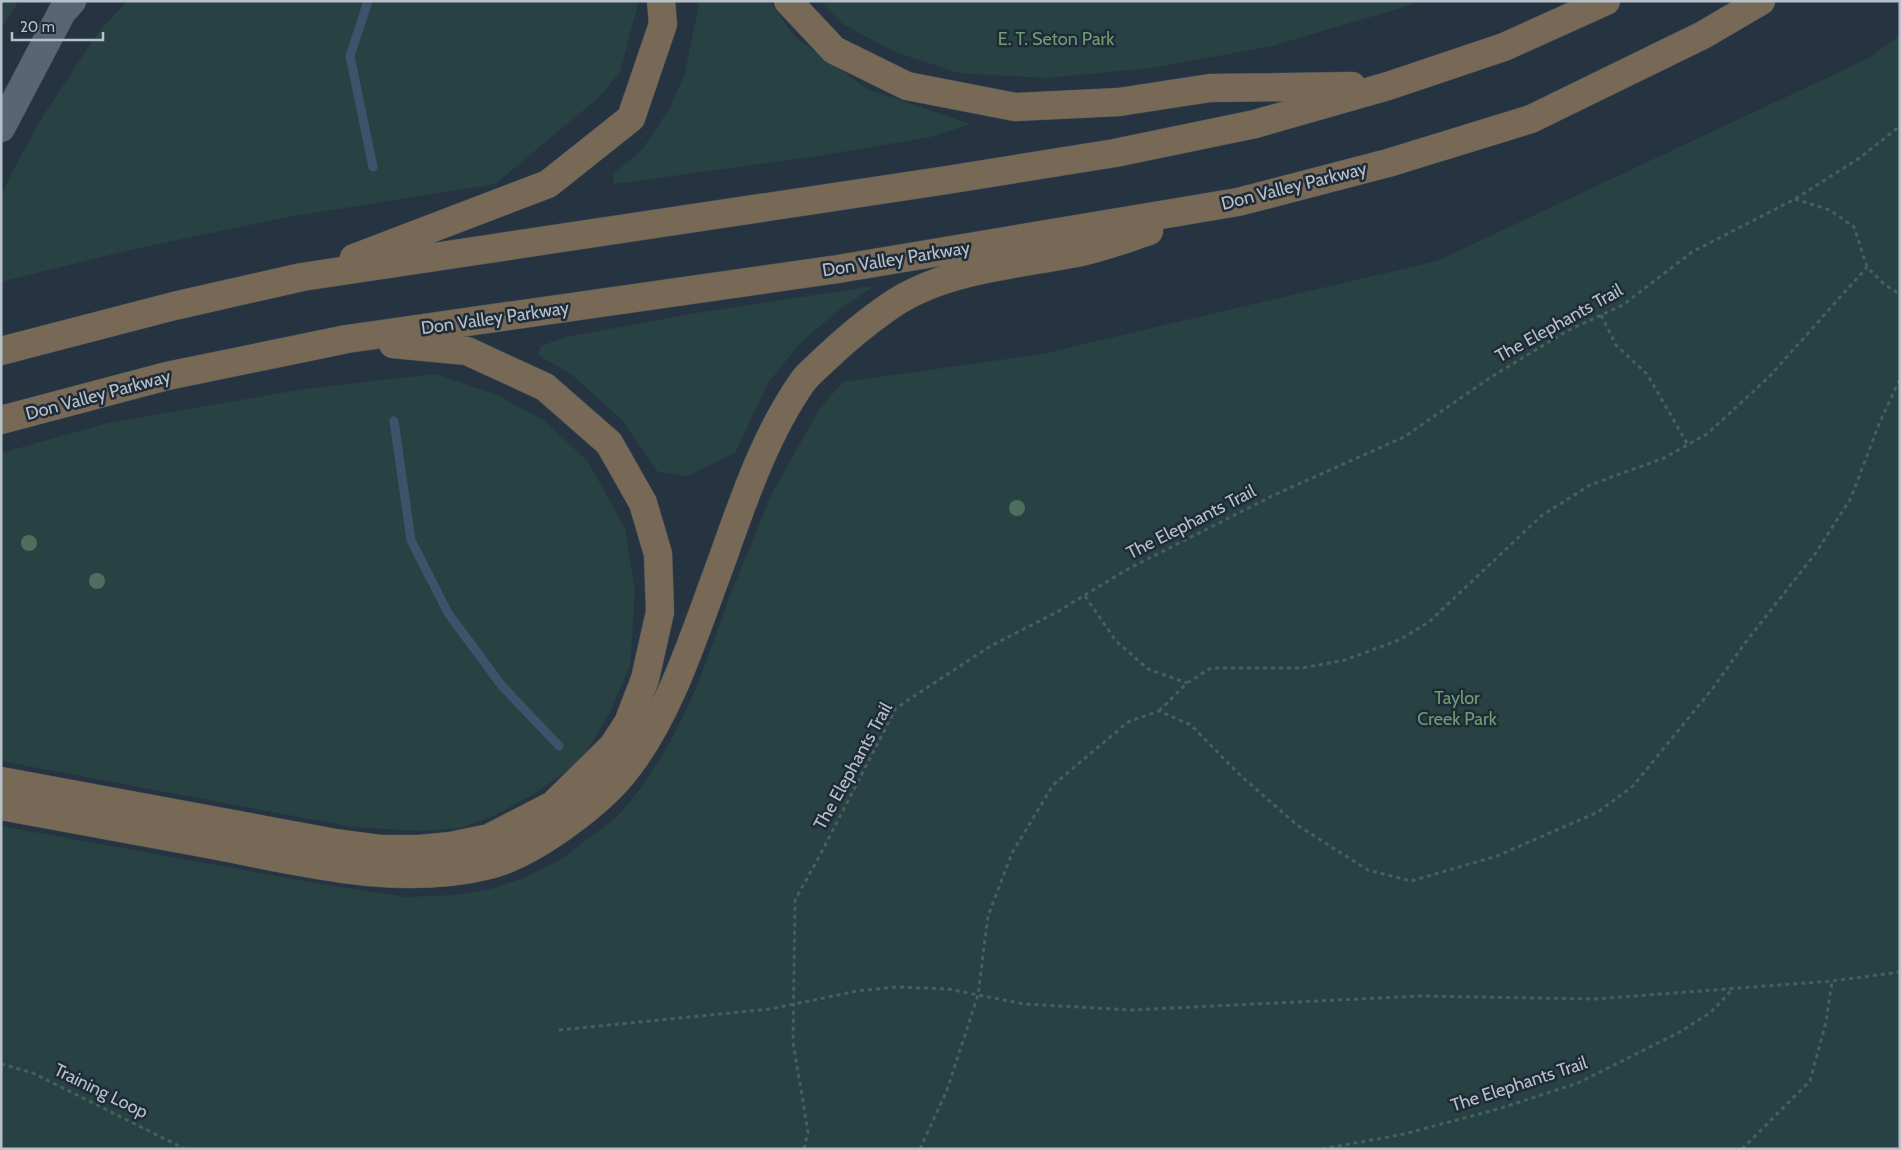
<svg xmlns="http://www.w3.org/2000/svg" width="1901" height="1150" viewBox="0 0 1901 1150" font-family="Cabin,sans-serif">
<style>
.green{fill:#284243}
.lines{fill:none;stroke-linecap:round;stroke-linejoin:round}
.stream{stroke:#3b536b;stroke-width:9}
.major-casing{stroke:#444f5b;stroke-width:29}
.highway-casing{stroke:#45515c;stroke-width:29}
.path{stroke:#465f60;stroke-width:3;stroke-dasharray:4 4;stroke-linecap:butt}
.major{stroke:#586572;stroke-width:28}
.highway{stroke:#786957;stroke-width:28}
.tree{fill:#4e6e5e}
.labels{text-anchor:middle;stroke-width:5;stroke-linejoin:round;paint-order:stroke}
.park-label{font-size:18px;fill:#6e9d75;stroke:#1f2b37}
.street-label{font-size:18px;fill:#b7c1cc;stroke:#1f2b37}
</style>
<rect width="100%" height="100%" fill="#263442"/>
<path class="green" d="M1,1H19L1,28Z
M127,1H637V7L620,72L598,98L495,184L288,217L134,249L1,282V197L13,170L43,116L97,34Z
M698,1H769L795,37L867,89L970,124L930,137L818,156L614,184L613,174L642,150L669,109L684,76L698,9Z
M820,1H1424L1272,46L1152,68L1046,78L959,73L895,52L843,24Z
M1900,35V1149H1V826L309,882L406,897L455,895L491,889L526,877L560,860L617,817L641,788L671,741L696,689L732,591L771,495L820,408L843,382L1042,354L1437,261L1869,58Z
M874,286L839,310L801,342L768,383L735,453L687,476L658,472L621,419L571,374L538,355L541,346L567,337L690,314Z
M435,374L497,395L545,421L588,462L625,528L635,591L630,665L610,712L587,751L568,770L534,794L493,816L461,828L421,831L352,827L1,761V453L108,423L304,389Z"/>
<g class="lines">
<path class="stream" d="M368,1L350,56L373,167
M394,421L411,540L448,613L502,686L559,746"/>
<defs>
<path id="major" d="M1,128L62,12L72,1"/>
<path id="highway" d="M788,1L834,50L907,86L1015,107L1119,102L1210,88L1352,86
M354,258L548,184L631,118L663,24L661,1
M1,351L174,306L302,277L947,180L1115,153L1255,124L1388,86L1504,47L1606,1
M1,420L167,376L347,339L838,269L1238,202L1388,163L1531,119L1703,35L1761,1
M1,781L335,843L380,849H420L451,846L489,838L553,805L613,746L628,723L645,679L660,612L658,554L643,503L609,443L545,387L467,351L393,344
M1,806C72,819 143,832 213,845C301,862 396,887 485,866C531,856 602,803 629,766C672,709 696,629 721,563C743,501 765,435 803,381C809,373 817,367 824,360C844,341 864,324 887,308C942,268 1020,265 1085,251C1107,246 1128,238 1149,231"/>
</defs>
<use href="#major" class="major-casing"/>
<use href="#highway" class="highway-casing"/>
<path class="path" d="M1795,199L1830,210L1854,227L1867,267L1885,285L1900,294
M1601,315L1616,345L1647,374L1688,445
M1085,596L1116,641L1148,669L1187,683
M1159,711L1187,683L1211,668H1302L1345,660L1399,640L1429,622L1541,516L1590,485L1664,458L1707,434L1769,377L1867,267
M559,1030L770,1009L857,991L897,987L948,989L1024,1004L1131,1010L1421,996L1595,999L1832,981L1900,972
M1,1064L33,1073L185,1149
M804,1149L808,1132L793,1042L795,900L820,855L896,708L989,647L1057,612L1126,570L1274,495L1404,437L1491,377L1567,331L1623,305L1692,252L1795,199L1861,157L1900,126
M920,1149L947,1090L978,995L988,916L1012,853L1053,785L1128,722L1159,711L1191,725L1241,776L1297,825L1368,870L1411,881L1497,856L1598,812L1633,786L1713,688L1745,643L1815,554L1851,498L1879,424L1900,379
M1322,1149L1400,1135L1498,1109L1578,1083L1678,1033L1710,1013L1732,990
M1742,1149L1810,1081L1826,1022L1832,981"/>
<use href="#major" class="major"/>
<use href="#highway" class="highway"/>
</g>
<g class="tree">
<circle cx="1017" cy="508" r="8"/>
<circle cx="29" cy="543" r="8"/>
<circle cx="97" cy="581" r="8"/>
</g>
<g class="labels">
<g class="park-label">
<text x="1056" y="45">E. T. Seton Park</text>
<text x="1457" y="704">Taylor<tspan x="1457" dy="21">Creek Park</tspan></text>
</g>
<g class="street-label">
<text transform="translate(1294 186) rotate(-14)" y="6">Don Valley Parkway</text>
<text transform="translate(896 259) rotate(-9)" y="6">Don Valley Parkway</text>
<text transform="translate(495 318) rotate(-8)" y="6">Don Valley Parkway</text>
<text transform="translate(1559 323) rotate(-29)" y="6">The Elephants Trail</text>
<text transform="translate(98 395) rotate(-15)" y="6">Don Valley Parkway</text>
<text transform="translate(1191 522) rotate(-27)" y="6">The Elephants Trail</text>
<text transform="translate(853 766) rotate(-61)" y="6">The Elephants Trail</text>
<text transform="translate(1519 1084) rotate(-18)" y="6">The Elephants Trail</text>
<text transform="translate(101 1091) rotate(26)" y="6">Training Loop</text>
</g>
</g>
<rect width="1901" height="1150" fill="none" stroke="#b7c1cc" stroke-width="5"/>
<path d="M12 32v8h91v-8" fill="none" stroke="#b7c1cc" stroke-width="2.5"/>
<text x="20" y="32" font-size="15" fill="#b7c1cc" stroke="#1f2b37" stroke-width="4" paint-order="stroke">20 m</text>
</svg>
